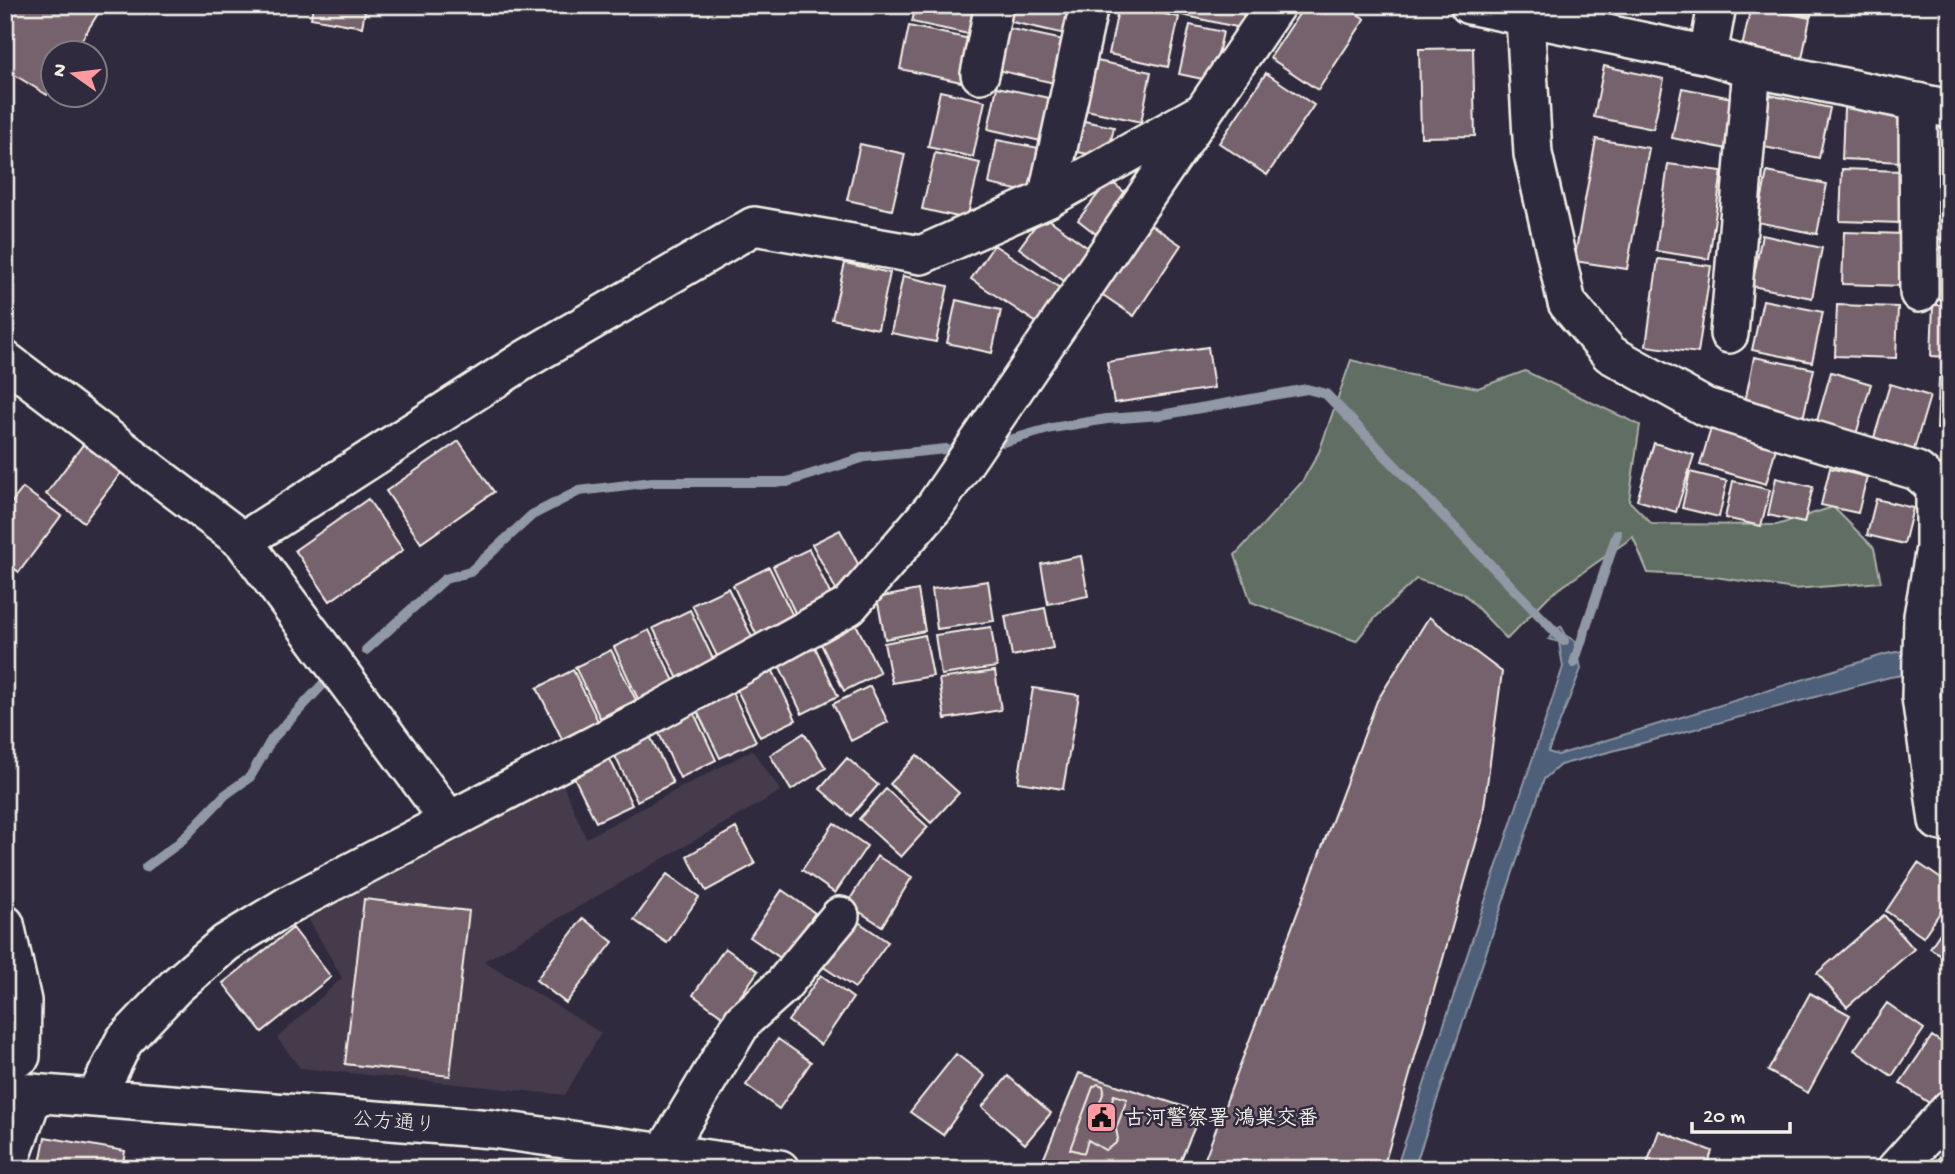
<svg xmlns="http://www.w3.org/2000/svg" width="1955" height="1174" viewBox="0 0 1955 1174" font-family="'Gochi Hand','Klee One',sans-serif">
<style>
.built{fill:#443b4b}
.green{fill:#606e64;stroke:#aab0a6;stroke-width:2}
.water{fill:#4e5f79;stroke:#9099a5;stroke-width:2}
.lines{fill:none;stroke-linecap:round;stroke-linejoin:round}
.stream{stroke:#9099a5;stroke-width:10}
.building{fill:#76626d;stroke:#f4f1e8;stroke-width:2}
.minor-casing{stroke:#f4f1e8;stroke-width:42}
.minor{stroke:#2f2a3d;stroke-width:37}
.labels{text-anchor:middle;stroke-width:5;stroke-linejoin:round;paint-order:stroke}
.poi-label{font-size:21px;font-weight:bold;fill:#f4f1e8;stroke:#2f2a3d;text-anchor:start}
.street-label{font-size:21px;fill:#f4f1e8;stroke:#2f2a3d}
</style>
<rect width="100%" height="100%" fill="#2f2a3d"/>
<filter id="ink" filterUnits="userSpaceOnUse"><feTurbulence type="fractalNoise" baseFrequency=".0143" numOctaves="2"/><feDisplacementMap in="SourceGraphic" scale="14" xChannelSelector="R" yChannelSelector="G"/><feConvolveMatrix kernelMatrix="1 2 1 2 8 2 1 2 1" color-interpolation-filters="sRGB"/></filter>
<g filter="url(#ink)">
<path class="built" d="M752,750L781,791L484,961L601,1033L565,1095L300,1068L277,1038L342,978L307,916L559,775L586,838Z"/>
<path class="green" d="M1351,360L1406,374L1478,388L1525,371L1640,425L1629,501L1652,524L1777,525L1833,507L1874,548L1881,582L1794,589L1715,577L1648,573L1633,537L1549,596L1507,639L1463,593L1416,579L1375,618L1356,641L1251,602L1235,555L1302,482L1319,452Z"/>
<path class="water" d="M1561,626L1566,635L1576,642L1581,669L1548,752L1558,755L1886,654L1934,645L1937,670L1890,677L1560,765L1544,779L1414,1169H1396L1563,667L1559,642L1549,639Z"/>
<g class="lines">
<path class="stream" d="M1003,442L1052,428L1107,419L1161,415L1307,389L1326,394L1564,641
M366,650L445,579L470,572L532,515L579,491L652,482H787L865,457L946,449
M1935,657L1950,658
M1574,663L1617,534
M146,867L179,843L225,795L250,777L272,739L324,683"/>
</g>
<path class="building" d="M19,5H88L99,12L74,52H52V87L47,95L5,69V27Z
M313,5H366L362,27L311,18Z
M916,5H985L978,36L912,22Z
M1007,5H1076L1070,35L1003,20Z
M1119,5L1179,17L1168,67L1109,54Z
M1139,5H1164L1163,10Z
M1184,5H1245L1241,28L1182,15Z
M1305,5H1344L1365,19L1318,90L1270,58Z
M1758,5H1813L1811,16Z
M1751,6L1810,18L1800,69L1740,57Z
M1190,25L1223,32L1212,81L1179,74Z
M909,26L975,40L966,83L900,69Z
M1002,27L1068,41L1059,84L993,69Z
M1473,48L1475,136L1421,137L1419,49Z
M1092,60L1151,72L1141,122L1082,109Z
M1604,66L1664,79L1653,129L1594,117Z
M1266,73L1314,105L1267,175L1219,143Z
M997,87L1063,101L1054,144L988,129Z
M1682,88L1742,100L1732,150L1672,138Z
M940,91L985,101L973,157L928,147Z
M1770,95L1830,108L1819,158L1759,146Z
M1844,108L1904,110L1902,162L1842,159Z
M1079,120L1114,127L1107,158L1073,151Z
M1934,126L1950,127V178L1932,177Z
M1596,139L1649,148L1627,269L1574,261Z
M997,140L1044,149L1035,194L989,184Z
M860,144L905,154L892,210L847,200Z
M935,153L980,163L967,219L922,209Z
M1668,164L1722,171L1709,259L1656,251Z
M1842,169L1902,171L1901,223L1840,221Z
M1767,172L1827,184L1817,234L1757,222Z
M1109,180L1127,194L1096,234L1078,220Z
M1936,187L1950,188V239H1934Z
M1043,215L1088,248L1064,281L1019,248Z
M1147,222L1181,245L1134,316L1100,293Z
M1844,232L1905,234L1903,286L1842,284Z
M1762,235L1822,248L1812,298L1752,286Z
M994,245L1060,288L1037,323L971,279Z
M1934,247L1950,248V299H1932Z
M1658,259L1711,266L1698,353L1646,346Z
M845,263L890,273L878,329L832,319Z
M903,276L948,286L936,342L891,333Z
M956,300L1001,310L992,353L947,343Z
M1763,300L1823,312L1812,362L1752,350Z
M1837,305L1898,307L1896,358L1835,356Z
M1933,305H1950V357L1931,356Z
M1208,347L1214,388L1114,403L1107,362Z
M1754,357L1814,369L1803,419L1744,407Z
M1831,372L1871,384L1854,441L1815,428Z
M1939,378H1950V429H1937Z
M1890,384L1930,396L1913,453L1873,441Z
M1712,425L1777,444L1766,484L1700,465Z
M88,438L126,466L84,522L46,494Z
M459,441L494,492L421,543L386,491Z
M1654,443L1694,455L1676,512L1637,500Z
M1830,468L1867,477L1858,513L1821,505Z
M1690,472L1727,481L1719,517L1682,508Z
M1776,478L1813,487L1804,523L1768,515Z
M1733,481L1770,490L1761,526L1725,518Z
M23,488L61,516L19,572L5,562V511Z
M368,499L403,550L330,601L295,550Z
M1876,499L1913,508L1904,544L1867,535Z
M840,530L864,575L836,590L812,544Z
M809,549L833,600L797,617L773,566Z
M1081,556L1088,596L1048,604L1041,564Z
M769,567L794,618L757,636L733,585Z
M988,581L994,621L937,629L932,589Z
M728,588L753,639L717,656L692,605Z
M918,590L925,631L885,639L877,598Z
M1045,608L1053,648L1012,656L1005,616Z
M690,610L714,661L678,679L653,628Z
M1429,617L1502,672L1482,822L1383,1169H1201L1377,701Z
M855,622L880,673L844,691L819,640Z
M991,627L997,667L941,675L935,635Z
M649,630L674,681L638,699L614,647Z
M925,635L933,676L892,683L884,643Z
M814,645L838,696L802,714L778,663Z
M611,650L636,700L600,718L575,667Z
M772,669L796,720L760,737L735,686Z
M573,670L598,721L562,739L537,688Z
M995,671L1001,710L945,719L939,679Z
M870,686L888,722L851,741L833,704Z
M1033,688L1079,695L1063,789L1018,782Z
M731,690L756,741L720,758L695,707Z
M692,709L716,760L680,778L656,727Z
M648,732L673,783L637,801L612,750Z
M804,733L826,768L791,790L770,755Z
M607,753L632,805L596,822L571,771Z
M917,755L959,793L931,823L890,784Z
M847,758L878,785L851,816L820,789Z
M886,789L928,827L901,857L859,819Z
M834,823L867,846L835,893L802,870Z
M736,828L755,864L706,891L687,856Z
M877,856L912,877L882,926L847,904Z
M1918,863L1950,885V898L1923,937L1886,911Z
M667,874L699,897L667,943L634,920Z
M782,890L815,913L782,959L750,937Z
M364,899L469,911L450,1076L345,1064Z
M1884,915L1914,949L1847,1007L1817,973Z
M583,918L613,942L566,1003L536,980Z
M1950,918V961L1930,948Z
M854,919L888,942L855,988L822,966Z
M293,928L331,977L262,1032L223,983Z
M725,948L758,971L725,1018L693,995Z
M821,975L853,998L821,1045L788,1021Z
M1810,993L1850,1015L1808,1093L1768,1071Z
M1887,1003L1924,1029L1892,1076L1854,1050Z
M1932,1036L1950,1048V1091L1938,1109L1900,1083Z
M778,1039L811,1062L779,1109L746,1085Z
M956,1054L985,1076L943,1135L910,1112Z
M1079,1073L1201,1112L1177,1169H1068L1041,1165Z
M1008,1076L1051,1113L1025,1144L982,1107Z
M1098,1084L1103,1086L1104,1091L1100,1102L1110,1105L1114,1095L1127,1099L1116,1129L1118,1139L1115,1144L1105,1150L1088,1140L1084,1153L1070,1149L1093,1087Z
M1659,1131L1712,1151L1706,1169H1645Z
M45,1137L125,1151L122,1169H39Z
M1950,1146V1169H1928Z"/>
<g class="lines">
<defs>
<path id="minor" d="M1089,5L1047,199L1197,115
M1469,5L1708,55L1752,68L1950,109
M1525,18L1533,154L1567,303L1610,354L1705,407L1917,471L1935,486V548L1923,616L1921,697L1938,821L1950,824
M1708,55L1717,5
M980,74L994,5
M1918,102L1919,293
M1729,334L1752,68
M5,360L243,541L449,820
M243,541L526,359L754,226L921,255L1047,199
M5,924L22,1001L21,1056
M5,1091L492,1129L780,1169
M96,1097L124,1041L176,986L226,943L290,904L640,721L849,606L935,506L1276,5
M664,1153L743,1021L782,986L840,916
M7,1169L34,1093
M1896,1169L1950,1109"/>
</defs>
<use href="#minor" class="minor-casing"/>
<use href="#minor" class="minor"/>
</g>
</g>
<defs>
<symbol id="civic-square" viewBox="-11 -11 22 22"><rect x="-9" y="-9" width="18" height="18" rx="4" fill="#ff9aa2" stroke="#2f2a3d"/><path d="M-.6-6.5H3V-4.5H.6V-3L4-1V1h2V6H-6V1h2V-1L-.6-3ZM-1.2 2.5V6h2.4V2.5Z" fill="#111"/></symbol>
</defs>
<g fill-rule="evenodd">
<use href="#civic-square" x="1084" y="1100" width="35" height="35"/>
</g>
<g class="labels">
<g class="poi-label">
<text x="1124" y="1124">古河警察署 鴻巣交番</text>
</g>
<g class="street-label">
<text transform="translate(394 1121) rotate(5)" y="7">公方通り</text>
</g>
</g>
<rect width="1955" height="1174" fill="none" stroke="#2f2a3d" stroke-width="28"/>
<rect x="14" y="14" width="1927" height="1146" fill="none" stroke="#f4f1e8" stroke-width="2.5" filter="url(#ink)"/>
<g transform="translate(74 74) rotate(284)"><circle r="33" fill="#2f2a3d" stroke="#7e7a81" stroke-width="2"/>
<path d="M0-5L12 26L0 18L-12 26Z" fill="#ff9aa2"/>
<text y="-10" font-size="19" font-weight="bold" text-anchor="middle" fill="#f4f1e8">N</text>
</g>
<path d="M1692 1122v10h98v-10" fill="none" stroke="#f4f1e8" stroke-width="3.5"/>
<text x="1703" y="1122" font-size="21" fill="#f4f1e8" stroke="#2f2a3d" stroke-width="5" paint-order="stroke">20 m</text>
</svg>
